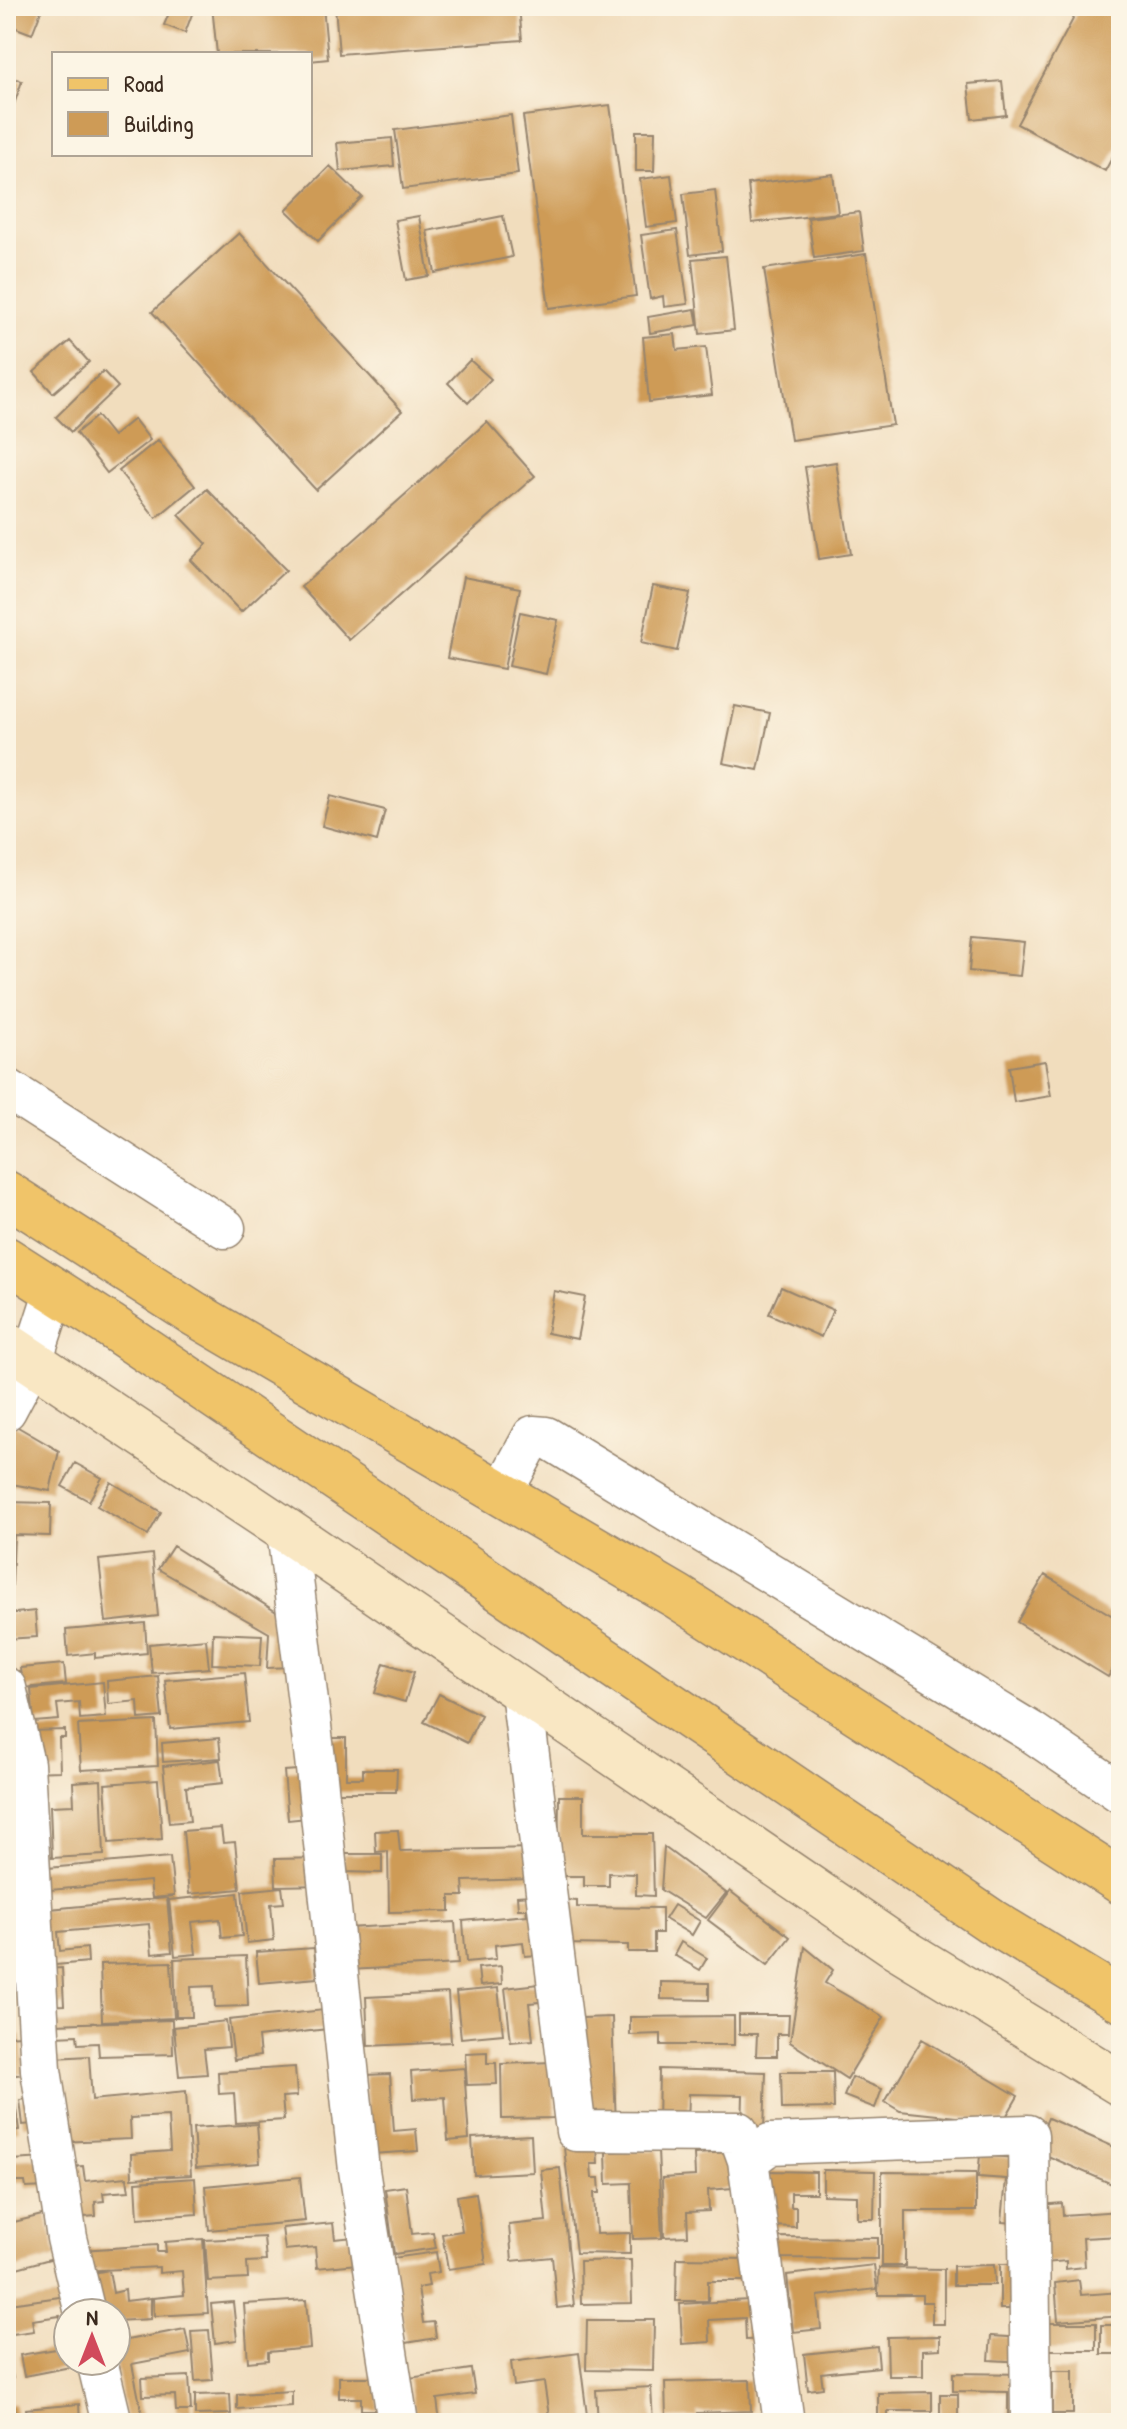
<svg xmlns="http://www.w3.org/2000/svg" width="1127" height="2429" viewBox="0 0 1127 2429" font-family="'Patrick Hand',sans-serif">
<style>
.building{fill:#ce9b56}
.lines{fill:none;stroke-linecap:round;stroke-linejoin:round}
.street-casing{stroke:#96846e;stroke-width:43}
.secondary-casing{stroke:#96846e;stroke-width:47}
.primary-casing{stroke:#96846e;stroke-width:47}
.street{stroke:#fff;stroke-width:40}
.secondary{stroke:#f9e7c3;stroke-width:44}
.primary{stroke:#f0c469;stroke-width:44}
</style>
<rect width="100%" height="100%" fill="#fcf5e5"/>
<filter id="ink" filterUnits="userSpaceOnUse"><feTurbulence type="fractalNoise" baseFrequency=".0125" numOctaves="2"/><feDisplacementMap in="SourceGraphic" scale="16" xChannelSelector="R" yChannelSelector="G"/><feConvolveMatrix kernelMatrix="1 2 1 2 8 2 1 2 1" color-interpolation-filters="sRGB"/></filter>
<filter id="wash" filterUnits="userSpaceOnUse"><feTurbulence type="fractalNoise" baseFrequency=".006" numOctaves="4" result="noise"/><feDisplacementMap in="SourceGraphic" scale="32" xChannelSelector="R" yChannelSelector="G"/><feGaussianBlur stdDeviation="1.8" result="paint"/><feColorMatrix in="noise" values="0 0 0 0 0 0 0 0 0 0 0 0 0 0 0 0 0 1.4 0 .05"/><feComposite in="paint" operator="in"/></filter>
<g filter="url(#wash)">
<rect width="100%" height="100%" fill="#f1ddbd"/>
<g id="blocks">
<path class="building" d="M9,6H43L32,34L6,24Z
M172,6H195L185,33L164,25Z
M212,6H323L328,59L310,61V54H217Z
M335,6H519L522,40L339,54Z
M1080,6H1121V141L1105,171L1017,124Z
M6,75L22,81L10,116L6,114Z
M1002,81L1006,115L972,119L968,84Z
M610,105L636,296L549,308L523,116Z
M511,115L518,174L403,189L395,130Z
M636,131H655L654,171H636Z
M392,138L394,166L340,171L337,143Z
M6,166L15,169L6,191Z
M330,166L362,197L318,241L286,210Z
M833,174L838,213L752,223L748,184Z
M671,175L677,223L646,227L640,179Z
M715,190L722,251L690,255L683,194Z
M859,212L864,251L814,258L808,218Z
M419,216L429,276L406,280L395,220Z
M503,216L512,257L435,273L427,231Z
M677,230L688,304L664,307L663,296L650,299L641,235Z
M239,233L402,411L316,490L152,312Z
M866,254L893,425L791,440L764,269Z
M726,256L734,330L700,334L692,259Z
M695,309L698,325L650,333L648,317Z
M675,334L677,350L706,347L712,395L649,402L643,337Z
M70,341L89,362L53,393L34,372Z
M470,360L491,379L468,403L448,383Z
M103,371L118,387L71,432L56,417Z
M97,416L113,436L134,419L150,440L107,473L76,433Z
M487,422L535,476L349,640L301,587Z
M158,440L195,486L156,518L119,471Z
M836,462L851,554L819,559L805,467Z
M207,489L286,570L241,612L191,560L207,544L179,515Z
M463,577L520,588L504,669L447,658Z
M653,586L690,593L677,651L641,643Z
M520,612L558,620L546,674L509,666Z
M735,706L770,713L758,770L723,763Z
M330,796L385,810L377,841L322,826Z
M972,937L1024,942L1020,976L969,971Z
M1045,1061L1051,1096L1014,1102L1009,1067Z
M781,1287L833,1310L821,1337L769,1314Z
M554,1291L585,1297L577,1339L547,1333Z
M6,1420L59,1451L50,1491L6,1483Z
M75,1463L102,1478L89,1501L62,1486Z
M111,1482L161,1512L148,1535L97,1506Z
M6,1502L51,1503L50,1536L14,1535L12,1585H6Z
M173,1546L292,1622V1667L267,1668L269,1633L158,1569Z
M152,1554L158,1616L106,1622L99,1560Z
M1045,1575L1121,1621V1656L1108,1677L1017,1622Z
M35,1611L37,1637L6,1639V1614Z
M145,1623L147,1653L95,1658V1653L68,1656L66,1630Z
M213,1633L262,1635L260,1666L212,1664Z
M206,1639L209,1668L152,1673L149,1644Z
M384,1663L414,1672L405,1702L375,1693Z
M64,1664L66,1684L22,1688L20,1668Z
M244,1673L249,1722L170,1729L165,1680Z
M158,1676L162,1717L139,1719L138,1701L108,1704L107,1681Z
M103,1682L106,1717L80,1719L79,1702L57,1704L59,1720L34,1722L31,1689Z
M439,1694L481,1715L467,1743L424,1722Z
M156,1721L158,1766L81,1770L78,1725Z
M65,1730V1738H59L60,1771L29,1772L28,1731Z
M219,1738L221,1758L163,1762L162,1743Z
M330,1738H346V1778H363V1769H397L396,1792H330Z
M220,1760L223,1783L186,1787L190,1821L169,1823L163,1766Z
M312,1769L317,1817L288,1820L284,1771Z
M101,1780L104,1855L52,1858L50,1806L74,1805L73,1782Z
M158,1780L162,1839L109,1843L105,1784Z
M559,1796H583V1834H652L654,1896L636,1895V1874L609,1873V1886H584V1876H558Z
M221,1828L223,1843L235,1842L240,1889L189,1894L183,1831Z
M398,1830L400,1851L532,1848V1879L463,1881L464,1896H450V1911L389,1912L388,1851L376,1852L375,1831Z
M664,1847L726,1893L706,1918L661,1890Z
M344,1854H382V1873L343,1872Z
M170,1857L174,1896L152,1898L150,1881L39,1891L37,1869Z
M324,1858L325,1885L276,1886L275,1859Z
M282,1887L284,1903L271,1904L274,1940L247,1943L242,1891Z
M730,1891L790,1937L768,1965L708,1920Z
M238,1893L242,1936L222,1938L220,1919L192,1922L196,1954L175,1956L169,1900Z
M546,1894L551,1954L525,1956L523,1942L495,1945L496,1959L466,1962L463,1921L527,1915L526,1909H518L517,1896Z
M167,1898L172,1952L152,1954L149,1924L58,1932L60,1951L87,1948L88,1962L45,1966L39,1910Z
M565,1900L577,1901V1907L662,1908V1933H654V1952H628V1945L565,1944Z
M674,1905L700,1921L692,1935L665,1919Z
M455,1922L458,1964L349,1970L347,1928Z
M681,1942L707,1958L700,1970L674,1955Z
M805,1947L833,1970L825,1983L884,2017L847,2079L790,2042Z
M314,1948L317,1978L259,1983L256,1952Z
M246,1956L248,2006L215,2007L214,1986L191,1987L192,2017H176L174,1959Z
M171,1962L174,2018L102,2021L100,1964Z
M501,1966L502,1984L480,1986L478,1968Z
M62,1968L64,2005L47,2006L45,1969Z
M661,1982L709,1983V2000L661,1999Z
M548,1983L550,2001L529,2003L533,2040L511,2042L505,1988Z
M498,1988L503,2034L461,2038L456,1992Z
M448,1993L451,2042L368,2046L366,1997Z
M334,2009L336,2028L258,2037L260,2056L234,2060L229,2020Z
M739,2015H789L788,2034H777V2056H756L757,2034H739Z
M734,2016V2045H661V2034L630,2035V2017Z
M612,2017L616,2125L586,2126L582,2018Z
M172,2020L173,2054L99,2056L98,2043L78,2044L77,2035L55,2036L54,2024Z
M226,2021L229,2047L204,2049L207,2074L179,2076L174,2027Z
M21,2035L25,2074L6,2076V2036Z
M922,2039L1018,2096L1003,2122L900,2111L885,2102Z
M487,2052V2063H496L497,2084L467,2085L465,2053Z
M89,2056L92,2100L186,2091L191,2175L132,2178L131,2154L170,2151L168,2116L130,2118L131,2139L60,2142L55,2058Z
M553,2062L555,2118L502,2119L501,2064Z
M295,2067L297,2096L282,2097L284,2120L236,2123L234,2093L219,2094L218,2072Z
M464,2068L469,2139L448,2141L445,2097L413,2099L411,2072Z
M659,2069L766,2072L764,2130H742L743,2095L689,2094L688,2128L658,2127Z
M781,2072H833L834,2108L782,2109Z
M390,2074L394,2131L416,2129L418,2151L371,2154L365,2075Z
M852,2077L882,2089L875,2108L844,2096Z
M39,2097L43,2123L23,2125L20,2100Z
M15,2103L19,2130L6,2132V2105Z
M1048,2118L1121,2150V2188L1034,2150Z
M257,2124L260,2163L196,2168L193,2128Z
M531,2135L533,2172L474,2175L472,2138Z
M597,2146L598,2164H591L592,2178H599L600,2193H594L596,2234L630,2233V2254L576,2253L564,2148Z
M658,2150L662,2238L633,2239L631,2183L607,2184L606,2152Z
M732,2152L733,2188L708,2190L709,2211L687,2212L688,2236L664,2237L662,2178L695,2176L694,2154Z
M980,2155L1026,2159L1021,2223L1002,2222L1006,2179L978,2177Z
M45,2158L46,2187L26,2188L25,2182H13L12,2160Z
M83,2166L85,2181L127,2177L129,2191L103,2193L104,2201L95,2202L96,2216L71,2218L67,2167Z
M560,2168L574,2306L557,2308L552,2257L512,2261L509,2225L546,2221L541,2170Z
M823,2170L875,2171L874,2219H857V2196L823,2195Z
M770,2171L816,2172V2193H791V2207H796V2227L769,2226Z
M882,2172L976,2173V2211H905V2266H882Z
M300,2177L305,2221L209,2230L205,2186Z
M195,2178L197,2214L138,2218L136,2182Z
M406,2186L412,2234L433,2232L436,2248L394,2254L385,2189Z
M476,2193L486,2264L448,2269L442,2234L462,2231L457,2196Z
M1062,2203L1063,2215L1120,2211L1121,2236L1083,2238L1085,2267L1066,2269V2261L1045,2263L1040,2205Z
M46,2214L57,2257L6,2271V2224Z
M333,2223L335,2239L364,2236L367,2263L317,2268L315,2247L285,2250L282,2228Z
M264,2237L266,2261L247,2262L248,2279L208,2281L205,2240Z
M772,2237L878,2238V2259L771,2258Z
M203,2239L208,2313L154,2316L153,2298L184,2295L182,2271L159,2273V2267L83,2271L81,2250L157,2245V2252H166L165,2242Z
M436,2252L439,2272L427,2274L429,2286L418,2288L423,2323L434,2322L436,2338L406,2343L392,2258Z
M677,2258L751,2259V2281H708V2301H676Z
M631,2260L632,2303L581,2304L580,2261Z
M1000,2264H1023V2309H1000Z
M874,2265L877,2289L818,2296L821,2329L793,2332L787,2275Z
M994,2265L995,2285H953V2266Z
M879,2268L944,2269V2324H932V2302H922V2295H878Z
M109,2270L113,2293L125,2290L126,2301L151,2298V2319L116,2321V2313H95L88,2274Z
M1079,2280L1081,2295L1121,2292V2316L1058,2321L1055,2283Z
M74,2295L68,2313V2326L61,2327L60,2316L32,2320L34,2331L12,2334L9,2304Z
M767,2299L769,2339L746,2340L745,2318L709,2320L710,2342L682,2344L680,2304Z
M306,2300L310,2348L268,2352V2360L248,2362L244,2304Z
M233,2302L237,2340L215,2343L211,2304Z
M587,2320H654L653,2371L586,2370Z
M1048,2323H1096V2350H1048Z
M1101,2325H1121V2354H1101Z
M185,2329L190,2353L132,2364L143,2419L126,2422L116,2361V2338L126,2336L127,2340Z
M209,2330L213,2380L195,2381L191,2331Z
M940,2336V2349L923,2350V2376H888L887,2337Z
M991,2336L1025,2338L1024,2362L989,2360Z
M877,2346L879,2367L821,2373L823,2388L808,2390L804,2354Z
M6,2347L13,2378L6,2380Z
M68,2347V2361L96,2362L24,2376L20,2355Z
M579,2353L588,2423H550L544,2382L514,2386L511,2362Z
M471,2369L475,2394L437,2399L440,2423H416L409,2378Z
M1052,2371H1073V2414H1052Z
M953,2373L1027,2374L1026,2418H1008V2392L953,2391Z
M189,2376L191,2411H176L175,2395L143,2396L142,2378Z
M339,2377H378V2410H361V2398H339Z
M750,2380L751,2411L697,2413L698,2418L666,2419L665,2382Z
M651,2387L653,2423H598L596,2390Z
M292,2391V2406L237,2409V2394Z
M932,2392V2411H888V2423H878V2393Z
M230,2394L231,2414L195,2415V2395Z
M940,2394H958V2423H940Z
M14,2404L19,2423H6V2405Z
M79,2404L80,2423H27L26,2409Z"/>
</g>
</g>
<g filter="url(#ink)">
<use href="#blocks" fill-opacity="0" stroke="#96846e" stroke-width="2"/>
<g class="lines">
<defs>
<path id="street" d="M6,1088L225,1228
M6,1410L32,1361L55,1290
M502,1493L533,1436L546,1437L1030,1731L1121,1793
M287,1531L315,1759L359,2170L398,2423
M6,1688L24,1764L41,2070L67,2238L85,2313
M521,1691L576,2131L738,2132L748,2160L784,2423
M748,2160L770,2144L1028,2135L1031,2419
M97,2361L112,2423"/>
<path id="secondary" d="M6,1344L287,1531L897,1947L1121,2084"/>
<path id="primary" d="M6,1193L193,1313L678,1597L1121,1882
M6,1259L109,1325L991,1921L1121,2000"/>
</defs>
<use href="#street" class="street-casing"/>
<use href="#secondary" class="secondary-casing"/>
<use href="#primary" class="primary-casing"/>
<use href="#street" class="street"/>
<use href="#secondary" class="secondary"/>
<use href="#primary" class="primary"/>
</g>
</g>
<rect width="1127" height="2429" fill="none" stroke="#fcf5e5" stroke-width="32"/>
<rect x="52" y="52" width="260" height="104" fill="#fcf5e5" stroke="#afa495" stroke-width="2"/>
<rect x="68" y="78" width="40" height="12" fill="#f0c469" stroke="#afa495" stroke-width="2"/>
<text x="124" y="92" font-size="24" fill="#3b2a1e">Road</text>
<rect x="68" y="112" width="40" height="24" fill="#ce9b56" stroke="#afa495" stroke-width="2"/>
<text x="124" y="132" font-size="24" fill="#3b2a1e">Building</text>
<g transform="translate(92 2337)"><circle r="38" fill="#fcf5e5" stroke="#afa495" stroke-width="2"/>
<path d="M0-6L14 30L0 20L-14 30Z" fill="#d1495b"/>
<text y="-12" font-size="22" font-weight="bold" text-anchor="middle" fill="#3b2a1e">N</text>
</g>
</svg>
